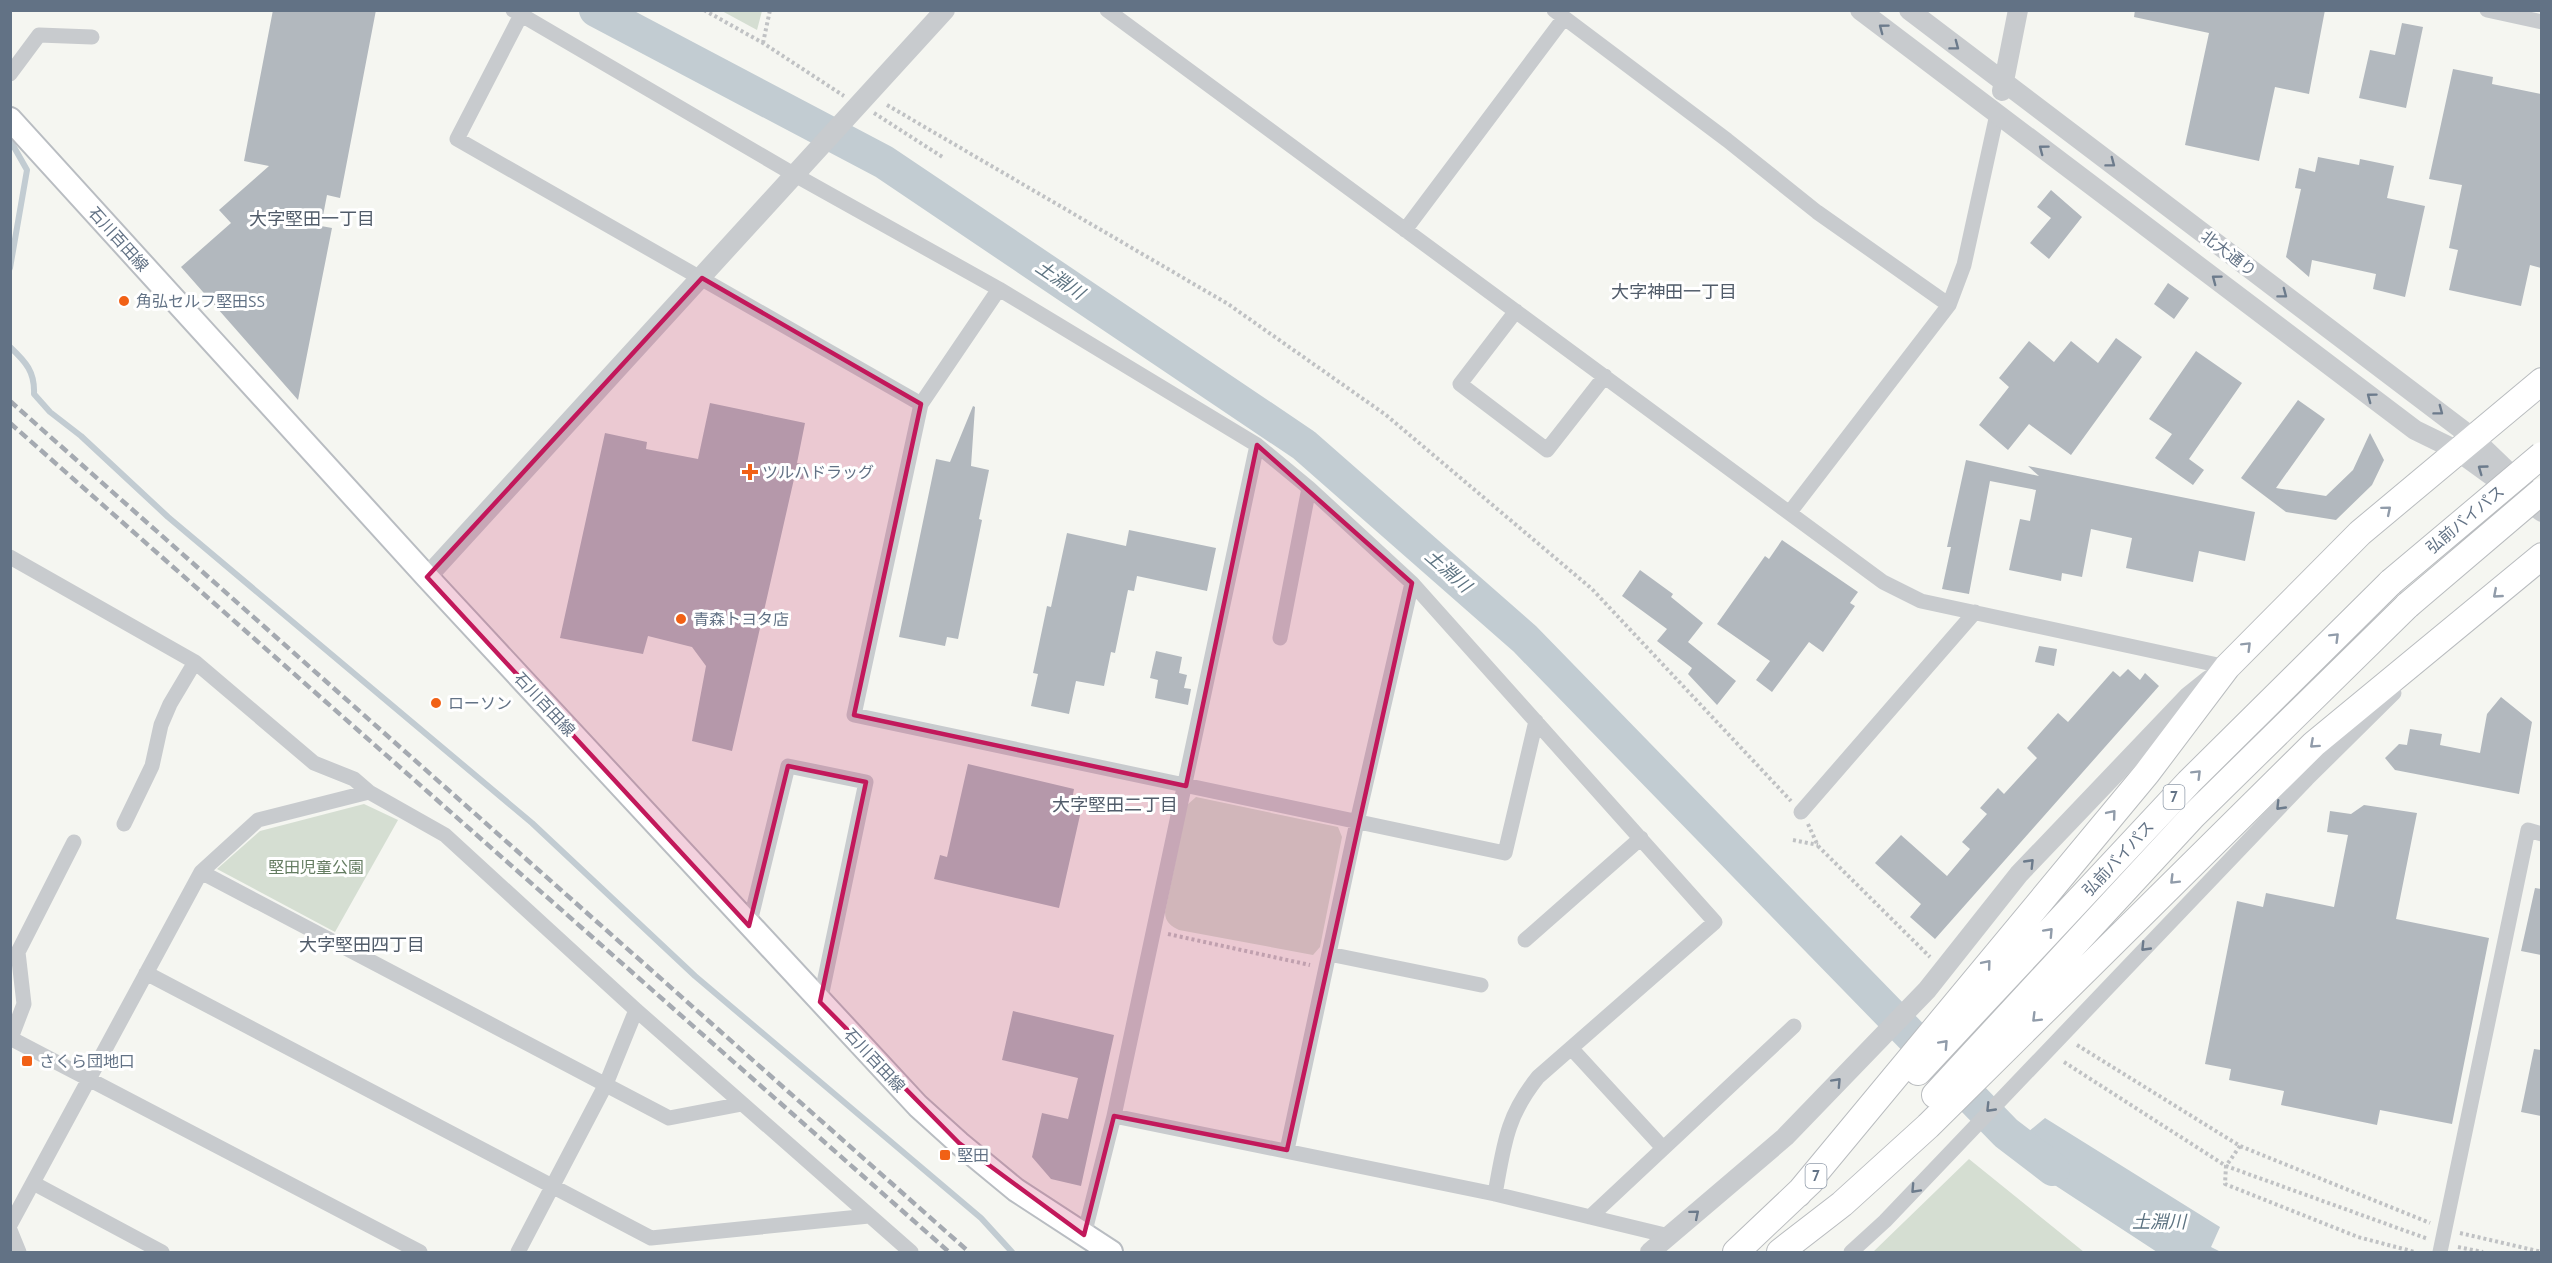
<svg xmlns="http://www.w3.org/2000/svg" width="2552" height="1263" viewBox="0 0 2552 1263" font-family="'PT Sans','Noto Sans JP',sans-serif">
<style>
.green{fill:#d5ded2}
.water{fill:#c2ccd2}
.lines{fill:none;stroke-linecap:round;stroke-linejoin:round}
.stream{stroke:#c2ccd2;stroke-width:6}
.river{stroke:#c2ccd2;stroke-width:34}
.building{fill:#b2b8be}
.secondary-casing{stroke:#b9bdc2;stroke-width:26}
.trunk-casing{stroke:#b9bcbf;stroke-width:28}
.path{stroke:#c0c2c4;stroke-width:4;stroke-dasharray:3 3;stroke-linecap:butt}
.minor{stroke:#c8cbce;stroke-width:15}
.tertiary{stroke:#c8cbce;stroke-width:20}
.secondary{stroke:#fff;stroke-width:22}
.trunk{stroke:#fff;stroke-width:26}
.rail{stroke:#a5aab1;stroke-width:4.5;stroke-dasharray:9 4.5;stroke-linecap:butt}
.trunk-bridge-casing{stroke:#b9bcbf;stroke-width:28;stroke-linecap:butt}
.trunk-bridge{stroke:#fff;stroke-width:26}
.oneway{stroke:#6c7b8c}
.oneway2{stroke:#919caa}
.marked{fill:#c2185b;fill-opacity:0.2;stroke:#c2185b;stroke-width:4.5;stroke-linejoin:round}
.poi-dot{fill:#f16116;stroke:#fff;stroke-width:2}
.labels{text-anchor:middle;stroke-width:6;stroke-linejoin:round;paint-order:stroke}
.shield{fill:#fff;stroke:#919caa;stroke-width:1.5}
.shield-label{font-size:15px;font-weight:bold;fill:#627285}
.street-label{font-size:16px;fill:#627285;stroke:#fff}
.poi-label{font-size:16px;fill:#627285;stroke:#fff;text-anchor:start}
.park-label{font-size:16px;fill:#647c61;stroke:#fff}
.neighbourhood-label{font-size:18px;fill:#515c6a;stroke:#fff}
.water-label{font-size:18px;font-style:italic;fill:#5e7482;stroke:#fff}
</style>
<rect width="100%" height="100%" fill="#f5f6f1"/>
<path class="green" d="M722,11H762L757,30Z
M1196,797L1338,827L1342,837L1320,947L1313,955L1179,930C1171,926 1165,922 1165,912L1187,805Z
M364,804L398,820L335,932L217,869L260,831Z
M1969,1159L2084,1252H1873Z"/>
<path class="water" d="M2045,1118L2220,1227L2211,1247L2221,1252H2157L2004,1152Z"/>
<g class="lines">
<path class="stream" d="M10,140L27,170L10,268
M10,347C26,362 35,372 34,394L50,412L81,436L168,517L532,823L695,976L981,1218L1012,1252"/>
<path class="river" d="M596,10L884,162L1304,445L1525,639L2006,1133L2053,1169"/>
</g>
<path class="building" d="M273,10H376L340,198L327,195L321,226L332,228L298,400L181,267L231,223L219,210L269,166L244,161Z
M2135,10H2325L2309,94L2275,87L2259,161L2185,145L2209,33L2134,17Z
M2402,23L2423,27L2406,108L2359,98L2370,50L2395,55Z
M2453,69L2493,77L2492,84L2541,94V268L2530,265L2521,306L2449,290L2458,250L2449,248L2462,185L2429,179Z
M2318,157L2359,165L2360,159L2394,166L2387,198L2425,206L2405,297L2373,289L2376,274L2312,260L2309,277L2286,257L2301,189L2295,188L2299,168L2315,172Z
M2051,190L2082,217L2049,259L2030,243L2051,218L2037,207Z
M2168,283L2189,298L2174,319L2154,304Z
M2116,338L2142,357L2071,455L2029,424L2008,450L1979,425L2009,387L1999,378L2029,341L2054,362L2071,341L2098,363Z
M2196,351L2242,383L2189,459L2204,470L2193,485L2155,458L2172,434L2149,419Z
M2298,400L2325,419L2276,488L2326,496L2353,470L2370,433L2384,460L2372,485L2336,520L2286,512L2241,478Z
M710,403L805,423L797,463L806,465L803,479H794L732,751L692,741L706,666L692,647L648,636L643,654L560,638L605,433L647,442L646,449L698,459Z
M973,406L975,407L971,466L989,470L979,519L982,520L958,639L947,637L945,646L899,637L936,459L950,462Z
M1966,460L2039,476L2028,466L2255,512L2245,561L2199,551L2193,582L2126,568L2132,538L2091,529L2082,577L2062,573L2061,581L2009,570L2020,519L2030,521L2036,490L1990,481L1969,594L1942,589L1951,547H1947Z
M1129,530L1216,548L1207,591L1137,576L1134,591L1128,590L1115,653L1111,652L1104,686L1076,681L1069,714L1031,706L1038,674L1033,673L1047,606L1051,607L1067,533L1126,546Z
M1782,540L1858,592L1850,603L1855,606L1823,652L1809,642L1772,692L1756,680L1770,661L1717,624L1765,556L1769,559Z
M1640,570L1673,594L1671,597L1703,623L1688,642L1736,681L1717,705L1688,674L1692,668L1657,641L1667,629L1622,596Z
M2039,646L2057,649L2054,666L2035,662Z
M1156,651L1182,657L1179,673L1187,675L1184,688L1191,689L1188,705L1155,698L1158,680L1150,678Z
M2128,669L2140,680L2145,673L2159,686L1935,939L1910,917L1921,904L1875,863L1901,835L1947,876L1970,849L1962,842L1987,814L1980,808L1998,788L2004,794L2037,758L2027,748L2058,713L2068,722L2113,671L2120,677Z
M2501,697L2532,722L2519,794L2395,770L2385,758L2399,744L2407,745L2410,729L2442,734L2440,745L2480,753L2487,714Z
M968,764L1074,789L1072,800L1083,802L1059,908L934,879L940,855L947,857Z
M2364,805L2417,813L2396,919L2489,938L2452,1124L2380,1110L2377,1125L2281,1105L2284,1091L2229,1080L2231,1069L2205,1064L2237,901L2263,907L2266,893L2334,907L2348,835L2327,832L2330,811L2351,814Z
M2535,888L2541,889V955L2521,951Z
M1013,1011L1114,1035L1081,1186L1051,1179L1032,1157L1042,1113L1068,1119L1078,1078L1002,1060Z
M2534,1049L2541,1050V1116L2521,1112Z"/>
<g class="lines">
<defs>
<path id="secondary" d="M10,119L427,577L918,1106L959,1143L1016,1190L1111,1252"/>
<path id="trunk" d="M1918,1072L2189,782L2391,582
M1935,1095L2193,816L2408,605
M1798,1194L2147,773L2227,667L2360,533L2542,381
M1736,1252L1811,1181
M1780,1252L1842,1204L1928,1126L2314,744L2542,556"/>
</defs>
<use href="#secondary" class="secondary-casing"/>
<use href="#trunk" class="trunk-casing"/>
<path class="path" d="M704,10L763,43L844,96
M763,43L770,10
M887,105L1228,304L1386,415L1592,589L1791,801
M874,113L944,158
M1808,824L1818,846L1930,957
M1793,840L1818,845
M1168,934L1310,965
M2077,1045L2240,1146L2430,1223
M2064,1062L2226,1166L2225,1184L2358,1237L2415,1252
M2240,1146L2226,1166L2428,1239
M2460,1233L2542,1252
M2458,1247L2483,1252"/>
<path class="minor" d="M513,10L795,175L999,289L1257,445L1309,488L1412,583L1715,922L1538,1077C1506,1117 1504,1145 1495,1194
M1107,10L1883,582L1921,601L2227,667
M1554,10L1727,140L1817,212L1949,305
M2487,10L2542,22
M521,15L457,139L921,404
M10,74L39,35L92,37
M1405,230L1564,18
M999,289L921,404L854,715L1505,853L1536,721
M1516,311L1460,384L1547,450L1605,376
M1790,512L1949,305L1964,265L1997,114
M10,557L195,662L314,763L354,779L369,792
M1280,638L1309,488
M1801,812L1975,612
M124,824L152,766L161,725L170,704L195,662
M201,872L669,1118L742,1104
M749,926L788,766L866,782L820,1002
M1525,940L1641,838
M1329,954L1481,985
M146,973L651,1238L869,1216
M10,1038L420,1252
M11,1038L24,1004L18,952L74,842
M1571,1048L1663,1148
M1114,1116L1495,1194L1669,1236
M1287,1150L1357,822L1412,583
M35,1184L162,1252
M1590,1217L1794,1026
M10,1225L201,872L258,820L369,792L445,835L636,1010L911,1252
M10,1230L19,1252
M1084,1235L1114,1116L1257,445
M518,1252L606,1084L636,1010
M1851,1252L1885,1221L2307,779L2394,693
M2440,1252L2528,830L2542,834"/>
<path class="tertiary" d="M1860,10L2415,430L2456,450L2542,512
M1909,10L2473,438L2525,488
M2002,91L2018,10
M427,577L945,10
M1650,1252L1785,1137L1927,990L2019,874L2189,696L2209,680"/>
<use href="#secondary" class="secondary"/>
<use href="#trunk" class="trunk"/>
<path class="rail" d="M10,401L969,1252
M10,423L949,1252"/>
<defs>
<path id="trunk-bridge" d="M2391,582L2542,455
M2408,605L2542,491"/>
</defs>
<use href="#trunk-bridge" class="trunk-bridge-casing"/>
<use href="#trunk-bridge" class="trunk-bridge"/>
</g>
<defs><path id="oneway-chevron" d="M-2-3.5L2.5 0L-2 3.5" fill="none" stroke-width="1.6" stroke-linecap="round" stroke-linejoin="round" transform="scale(1.5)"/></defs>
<g class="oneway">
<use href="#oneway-chevron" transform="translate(1883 28) rotate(-143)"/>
<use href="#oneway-chevron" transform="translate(1955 46) rotate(37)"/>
<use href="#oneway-chevron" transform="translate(2043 149) rotate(-143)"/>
<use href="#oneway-chevron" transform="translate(2111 163) rotate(37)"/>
<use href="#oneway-chevron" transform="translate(2216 279) rotate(-143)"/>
<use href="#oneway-chevron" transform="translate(2283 294) rotate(37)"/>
<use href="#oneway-chevron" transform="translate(2371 397) rotate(-143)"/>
<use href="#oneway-chevron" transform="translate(2439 411) rotate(37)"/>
<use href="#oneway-chevron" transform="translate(2482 469) rotate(-144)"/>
<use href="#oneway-chevron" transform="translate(2280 806) rotate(134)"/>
<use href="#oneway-chevron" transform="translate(2030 863) rotate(-46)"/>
<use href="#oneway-chevron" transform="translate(2145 947) rotate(134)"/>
<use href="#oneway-chevron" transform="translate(1837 1082) rotate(-47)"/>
<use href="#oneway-chevron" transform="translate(1990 1108) rotate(134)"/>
<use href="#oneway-chevron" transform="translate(1915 1189) rotate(133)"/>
<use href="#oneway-chevron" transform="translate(1695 1214) rotate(-40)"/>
</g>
<g class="oneway2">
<use href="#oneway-chevron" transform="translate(2387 510) rotate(-40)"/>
<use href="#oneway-chevron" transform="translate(2497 594) rotate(139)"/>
<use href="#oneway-chevron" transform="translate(2335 637) rotate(-45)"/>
<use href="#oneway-chevron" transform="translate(2247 646) rotate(-45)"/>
<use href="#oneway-chevron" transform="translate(2314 744) rotate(138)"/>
<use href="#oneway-chevron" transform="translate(2197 774) rotate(-45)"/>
<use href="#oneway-chevron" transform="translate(2112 814) rotate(-50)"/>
<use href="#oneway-chevron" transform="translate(2174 880) rotate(135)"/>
<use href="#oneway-chevron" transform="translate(2049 932) rotate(-47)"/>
<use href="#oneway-chevron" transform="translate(1987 964) rotate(-50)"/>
<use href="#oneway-chevron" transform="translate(2036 1018) rotate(135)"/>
<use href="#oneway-chevron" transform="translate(1944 1044) rotate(-47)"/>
</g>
<path class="marked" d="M702,278L921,404L854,715L1186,786L1257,445L1412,583L1287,1150L1114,1116L1084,1235L959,1143L820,1002L866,782L788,766L749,926L427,577Z"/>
<g class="poi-dot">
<circle cx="124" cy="301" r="6"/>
<path d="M747 463h6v6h6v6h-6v6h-6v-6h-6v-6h6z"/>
<circle cx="681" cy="619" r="6"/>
<circle cx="436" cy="703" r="6"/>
<rect x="21" y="1055" width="12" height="12" rx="3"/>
<rect x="939" y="1149" width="12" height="12" rx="3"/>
</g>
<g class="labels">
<g class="shield">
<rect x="2163.5" y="785" width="21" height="24" rx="4.5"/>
<rect x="1805.5" y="1164" width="21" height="24" rx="4.5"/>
</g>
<g class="shield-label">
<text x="2174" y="802">7</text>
<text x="1816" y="1181">7</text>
</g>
<g class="street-label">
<text transform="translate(119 239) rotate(48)" y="6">石川百田線</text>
<text transform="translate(2229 253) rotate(37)" y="6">北大通り</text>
<text transform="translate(2465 519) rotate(-40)" y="6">弘前バイパス</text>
<text transform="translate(545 704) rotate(47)" y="6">石川百田線</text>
<text transform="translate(2118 858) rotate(-47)" y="6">弘前バイパス</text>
<text transform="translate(875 1060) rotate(47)" y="6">石川百田線</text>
</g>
<g class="poi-label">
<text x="136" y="307">角弘セルフ堅田SS</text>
<text x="762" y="478">ツルハドラッグ</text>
<text x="693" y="625">青森トヨタ店</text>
<text x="448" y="709">ローソン</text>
<text x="39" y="1067">さくら団地口</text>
<text x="957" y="1161">堅田</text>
</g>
<g class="park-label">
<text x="316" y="873">堅田児童公園</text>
</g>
<g class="neighbourhood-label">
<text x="312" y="225">大字堅田一丁目</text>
<text x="1674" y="298">大字神田一丁目</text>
<text x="1115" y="811">大字堅田二丁目</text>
<text x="362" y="951">大字堅田四丁目</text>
</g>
<g class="water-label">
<text transform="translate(1060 280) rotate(34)" y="6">土淵川</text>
<text transform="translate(1448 571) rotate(41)" y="6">土淵川</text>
<text x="2159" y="1228">土淵川</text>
</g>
</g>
<rect width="2552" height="1263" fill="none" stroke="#627285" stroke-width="24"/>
</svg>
